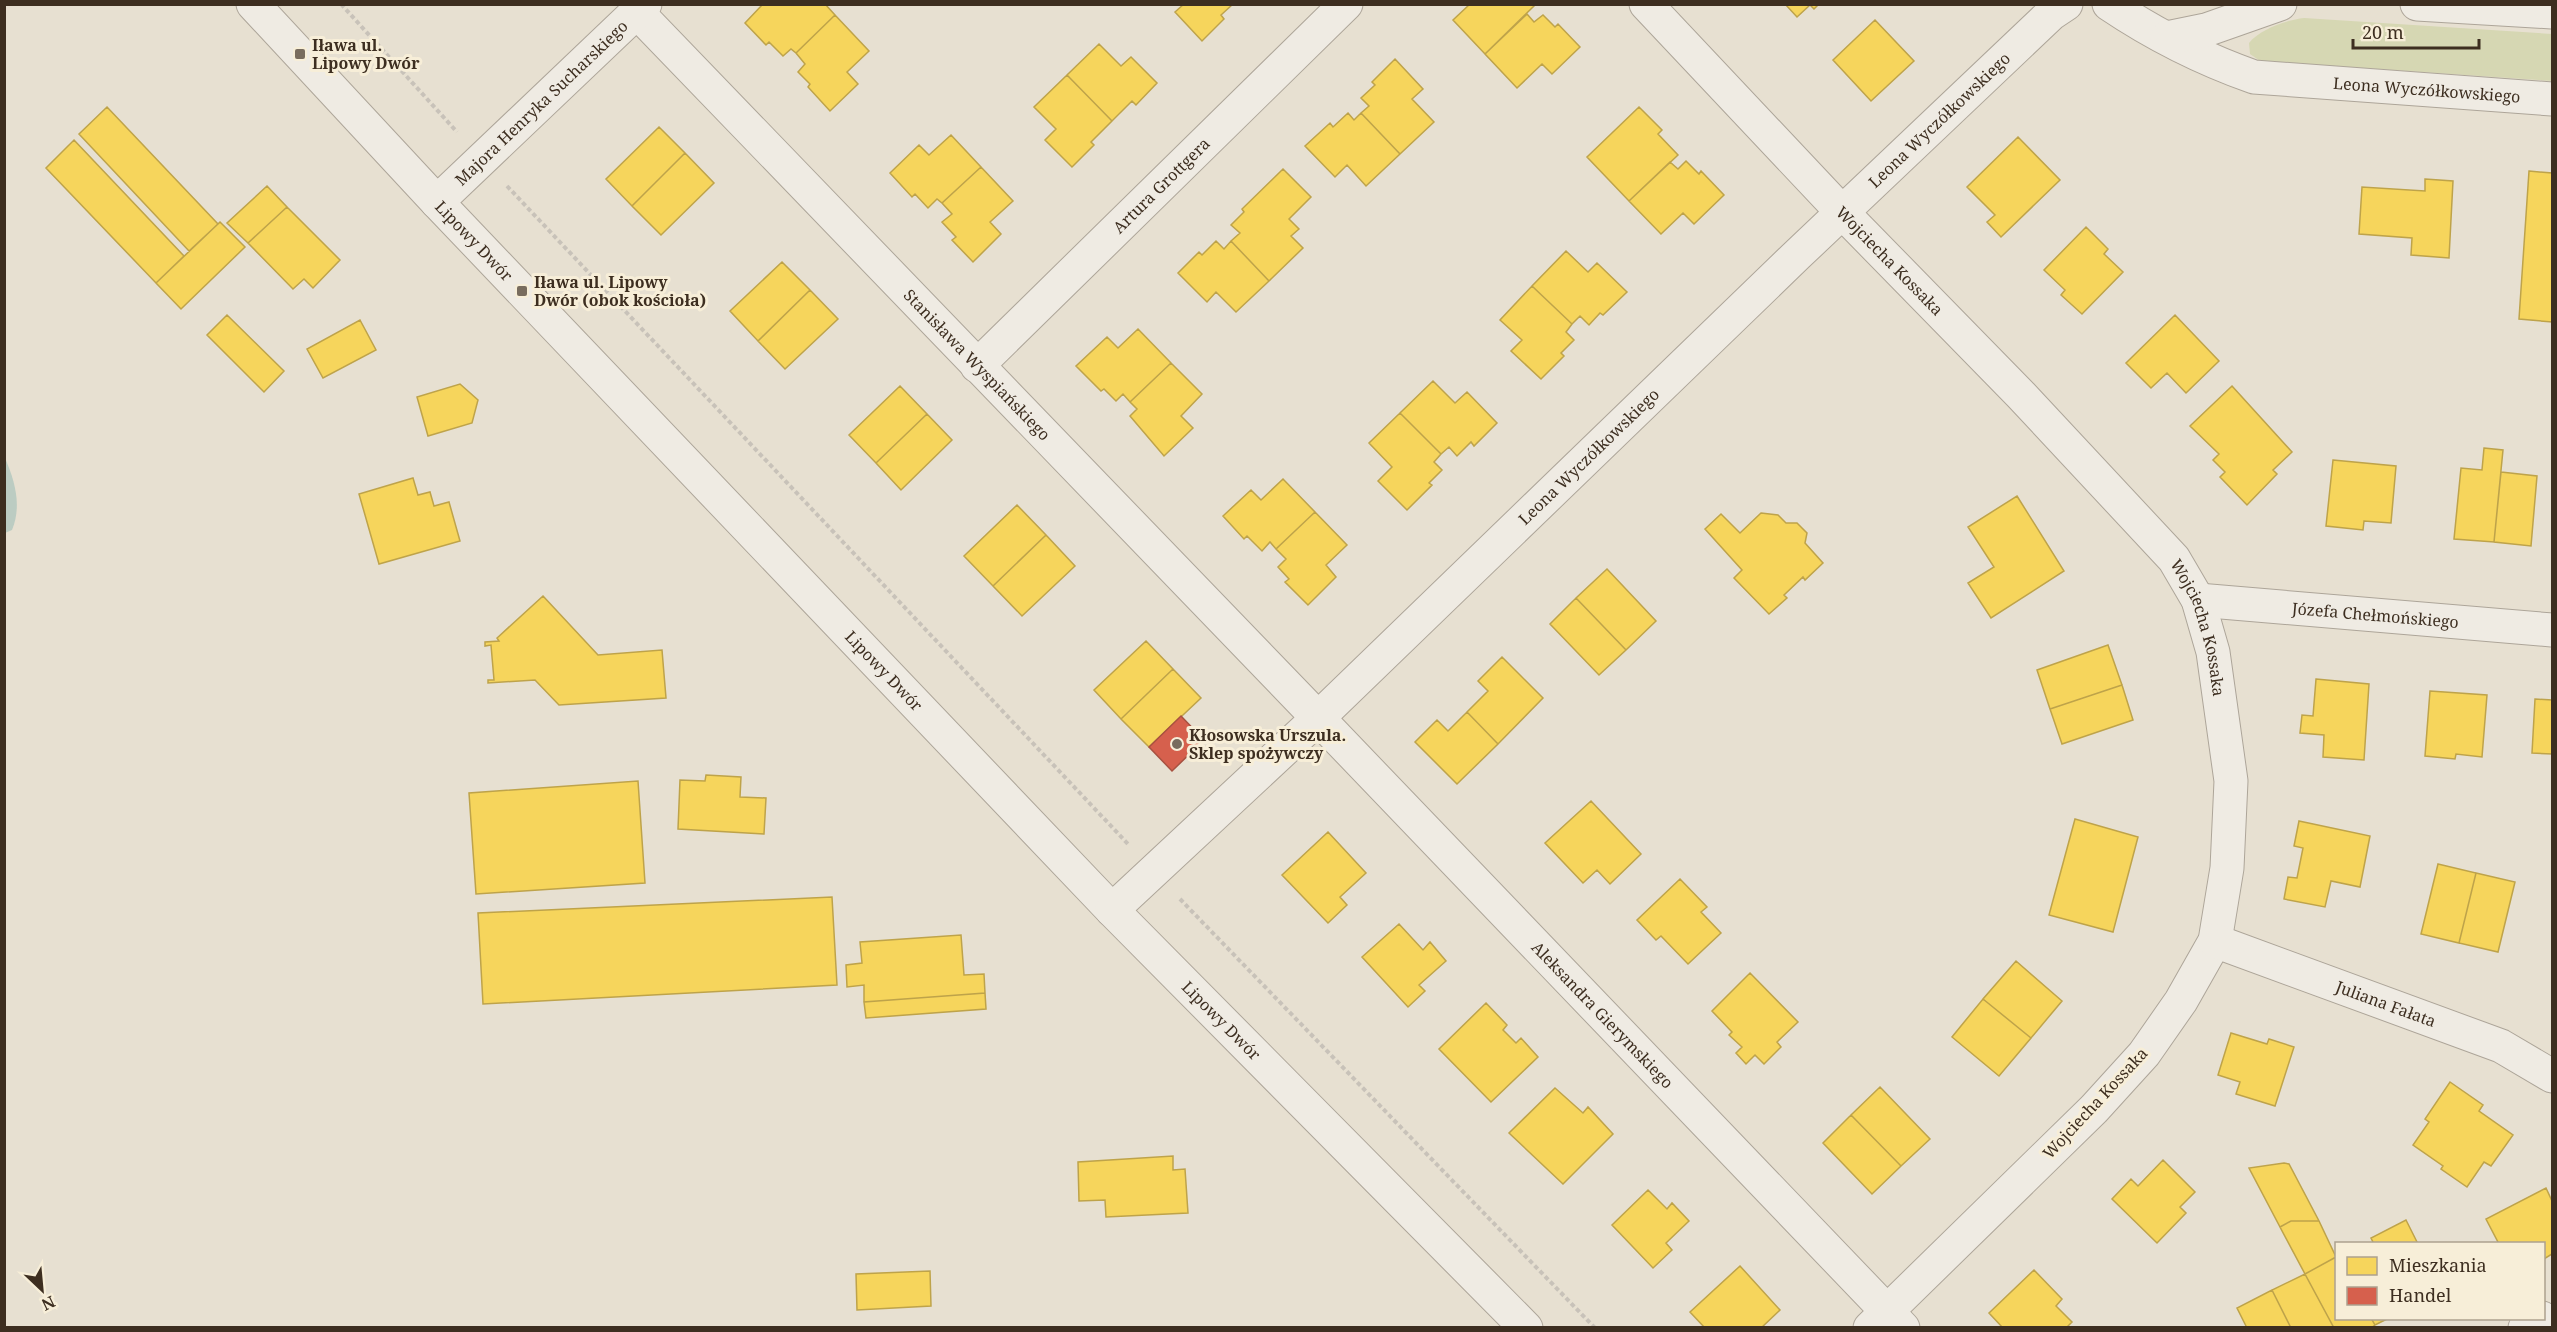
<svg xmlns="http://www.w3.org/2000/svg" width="2557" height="1332" viewBox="0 0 2557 1332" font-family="'Noto Serif',serif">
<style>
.green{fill:#d6d7b3}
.water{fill:#bcccc2}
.homes{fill:#f6d55c;stroke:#bea34a;stroke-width:1.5}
.shops{fill:#d6604d;stroke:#a85140;stroke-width:1.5}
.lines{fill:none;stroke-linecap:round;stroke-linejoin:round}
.minor-casing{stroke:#ada599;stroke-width:35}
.path{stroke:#c8c2b9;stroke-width:4;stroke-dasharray:4.5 3;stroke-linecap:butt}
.minor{stroke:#efebe3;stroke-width:33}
.poi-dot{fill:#786c5e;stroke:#f7eed8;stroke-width:2}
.labels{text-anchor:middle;stroke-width:6;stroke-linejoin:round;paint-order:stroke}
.poi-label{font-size:16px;font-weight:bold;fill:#3d2e20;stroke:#f7eed8;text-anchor:start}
.street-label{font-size:16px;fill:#3d2e20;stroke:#f7eed8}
</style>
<rect width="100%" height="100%" fill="#e7e0d1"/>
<path class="green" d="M2304,18L2552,34V81L2260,61L2250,54L2249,43C2260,29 2287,20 2304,18Z"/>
<path class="water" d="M5,458C15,481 22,506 12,530L5,533Z"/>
<path class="homes" d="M763,4H825L835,15L796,53L791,49L783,56L769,42L766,45L745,23Z
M1184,4H1233L1221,15L1224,19L1202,41L1175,12Z
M1470,4H1532L1534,6L1485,54L1453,20Z
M1785,4H1819L1814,9L1810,5L1797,17Z
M1527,14L1534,22L1543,15L1555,27L1558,24L1580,47L1552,74L1542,64L1517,88L1485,54Z
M835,15L869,51L847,72L858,84L830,111L808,87L810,84L798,72L805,64L796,53Z
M1875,20L1914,61L1871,101L1833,60Z
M1099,44L1121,66L1131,57L1157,83L1136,105L1132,101L1112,121L1067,75Z
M1395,59L1423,89L1412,99L1434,122L1400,154L1361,113L1369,106L1361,98L1375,85L1372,82Z
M1067,75L1112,121L1091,142L1094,145L1072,167L1045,140L1056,129L1034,107Z
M107,107L218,224L189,251L79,134Z
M1639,107L1662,130L1658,134L1678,155L1629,201L1587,157Z
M1348,113L1354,120L1361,113L1400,154L1366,186L1347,165L1335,177L1305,146L1330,123L1333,127Z
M659,127L685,153L632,206L606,179Z
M951,135L981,167L942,203L937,199L928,208L915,194L912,197L890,173L919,145L929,155Z
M2018,137L2060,180L2001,237L1987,222L1995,215L1967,187Z
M74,140L184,256L156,283L46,168Z
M685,153L714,183L661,235L632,206Z
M1686,161L1699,174L1701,171L1724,195L1694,224L1683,213L1661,234L1629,201L1670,162L1678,169Z
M981,167L1013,201L990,222L1001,234L973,262L952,240L956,237L942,222L952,214L942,203Z
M1283,169L1311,197L1289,219L1299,229L1291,236L1303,248L1269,281L1231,241L1240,233L1231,225L1244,212L1242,209Z
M2529,171L2552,173V322L2519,319Z
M2425,179L2453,181L2449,258L2411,255L2412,238L2359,234L2362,187L2425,191Z
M267,186L287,207L248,243L227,223Z
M287,207L340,260L313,288L304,279L293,289L248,243Z
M220,222L245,247L181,309L156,283Z
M2086,227L2108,249L2104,254L2123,272L2082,314L2061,295L2065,290L2044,270Z
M1216,241L1224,249L1231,241L1269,281L1236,312L1216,292L1207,302L1178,273L1199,252L1202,255Z
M1566,251L1588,272L1597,263L1627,292L1603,315L1600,313L1589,325L1580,316L1572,324L1532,286Z
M782,262L810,290L758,341L730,311Z
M1532,286L1572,324L1566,332L1574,340L1561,353L1564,356L1541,379L1511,351L1522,340L1500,320Z
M810,290L838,319L785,369L758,341Z
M227,315L284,371L264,392L207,335Z
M2175,315L2219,361L2186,393L2167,373L2151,388L2126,363Z
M360,320L376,350L323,378L307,349Z
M1138,329L1171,363L1130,402L1123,394L1116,401L1104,389L1101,391L1076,366L1107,337L1118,348Z
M1171,363L1202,394L1181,416L1193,428L1164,456L1130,416L1137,409L1130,402Z
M1433,381L1455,403L1467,392L1497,423L1474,446L1471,442L1457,456L1449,447L1441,454L1400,413Z
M460,384L478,400L472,423L428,436L417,397Z
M900,386L927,414L876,463L849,435Z
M2232,386L2292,452L2273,470L2277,474L2247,505L2220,477L2225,472L2213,460L2219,454L2190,426Z
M1400,413L1441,454L1434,462L1442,470L1429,483L1432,485L1407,510L1378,481L1392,467L1369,443Z
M927,414L952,440L901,490L876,463Z
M2484,448L2503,450L2494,542L2454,539L2461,468L2482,470Z
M2333,460L2396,466L2391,523L2364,521L2363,530L2326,526Z
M2501,472L2537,476L2531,546L2494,542Z
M413,478L418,495L430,492L434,506L449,502L460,541L379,564L359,494Z
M1283,479L1315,512L1276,549L1270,542L1262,551L1247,536L1244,539L1223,516L1251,490L1261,500Z
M2017,496L2064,571L1991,618L1968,583L1994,567L1968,527Z
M1017,505L1046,535L993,586L964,556Z
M1315,512L1347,545L1326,565L1336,577L1308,605L1285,582L1289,579L1278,567L1286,559L1276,549Z
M1761,513L1778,515L1786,523H1797L1807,533L1805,543L1823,563L1805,580L1803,577L1784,595L1787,598L1769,614L1734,578L1742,570L1705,529L1721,514L1740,533Z
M1046,535L1075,566L1022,616L993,586Z
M1607,569L1656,621L1626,650L1576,598Z
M543,596L598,655L662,650L666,698L559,705L535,680L488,683V680H494L491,645L485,646V642L499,641L497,638Z
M1576,598L1626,650L1599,675L1550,624Z
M1146,641L1173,669L1121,719L1094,690Z
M2108,645L2122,685L2050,709L2037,670Z
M1502,657L1543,698L1498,744L1467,712L1488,691L1478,681Z
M1173,669L1201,698L1149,747L1121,719Z
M2316,679L2369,684L2364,760L2323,757L2324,735L2300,733L2302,715L2313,716Z
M2122,685L2133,720L2062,744L2050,709Z
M2430,691L2487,695L2482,757L2456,754L2455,759L2425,756Z
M2535,699L2552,700V754L2532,753Z
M1467,712L1498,744L1457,784L1415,742L1437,720L1448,731Z
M706,775L741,777L740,797L766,798L764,834L678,829L680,780L705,781Z
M638,781L645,883L476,894L469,793Z
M1591,801L1641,854L1610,884L1597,870L1583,883L1545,843Z
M2075,819L2138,837L2113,932L2049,915Z
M2299,821L2370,836L2360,887L2331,881L2325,907L2284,899L2288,877L2297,878L2303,848L2294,846Z
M1328,832L1366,873L1340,897L1347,905L1328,923L1282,875Z
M2438,864L2476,873L2459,943L2421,934Z
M2476,873L2515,882L2498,952L2459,943Z
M1680,879L1707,907L1701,912L1721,933L1688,964L1661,936L1656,940L1637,920Z
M832,897L837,985L483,1004L478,913Z
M1399,924L1423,950L1430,942L1446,961L1419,985L1425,991L1408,1007L1362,957Z
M961,935L964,975L984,974L985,993L864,1002V985L847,987L846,965L862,963L860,942Z
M2016,961L2062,1001L2031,1038L1983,999Z
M1750,973L1798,1022L1777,1042L1781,1047L1764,1064L1755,1055L1746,1064L1736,1053L1742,1047L1729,1035L1732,1032L1712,1011Z
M985,993L986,1009L866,1018L864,1002Z
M1983,999L2031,1038L1999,1076L1952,1037Z
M1486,1003L1507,1025L1503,1030L1516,1043L1521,1038L1538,1057L1491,1102L1439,1049Z
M2231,1033L2267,1044L2269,1039L2294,1047L2275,1106L2236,1094L2240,1082L2218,1075Z
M2450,1082L2483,1105L2479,1111L2513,1135L2491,1166L2484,1162L2467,1187L2441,1169L2443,1166L2413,1145L2429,1122L2425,1119Z
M1880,1087L1930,1139L1901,1166L1851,1115Z
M1555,1088L1583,1113L1588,1107L1613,1134L1563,1184L1509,1133Z
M1851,1115L1901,1166L1872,1194L1823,1143Z
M1173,1156V1170L1185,1169L1188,1213L1106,1217L1105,1200L1079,1201L1078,1162Z
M2163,1160L2195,1192L2180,1207L2186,1213L2157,1243L2112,1199L2131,1179L2138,1186Z
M2284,1163L2289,1164L2319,1221H2291L2280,1227L2249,1168Z
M2546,1188L2552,1201V1254L2544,1259V1244H2499L2486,1219Z
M1648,1190L1667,1209L1672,1203L1689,1221L1666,1243L1672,1250L1653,1268L1612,1225Z
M2406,1220L2418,1244H2374L2371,1238Z
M2291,1221H2319L2336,1257L2305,1274L2280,1227Z
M2336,1257V1318H2371L2375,1325L2371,1328H2334L2305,1274Z
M1740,1266L1780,1310L1761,1328H1705L1690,1312Z
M2034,1270L2062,1299L2056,1306L2072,1322L2066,1328H2003L1989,1313Z
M930,1271L931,1306L857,1310L856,1274Z
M2305,1274L2334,1328H2291L2272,1290Z
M2272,1290L2291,1328H2247L2237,1308Z
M2371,1318H2389L2375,1325Z"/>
<path class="shops" d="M1181,716L1204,740L1172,771L1149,747Z"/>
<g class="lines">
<defs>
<g id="minor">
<path id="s1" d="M253,4L437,202L1112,910L1526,1328"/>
<path id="s2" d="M1646,4L1842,212L2021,395L2174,559L2198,600L2213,652L2231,781L2227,868L2215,941L2181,1001L2144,1054L2094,1109L1870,1328"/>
<path id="s3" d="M2109,4C2155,35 2203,59 2254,77L2552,99"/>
<path d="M2417,4L2552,12"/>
<path id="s4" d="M637,12L1318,718L1903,1328"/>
<path d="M2167,38L2206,30L2280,4"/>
<path id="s5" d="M437,202L645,4"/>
<path id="s6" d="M977,366L1346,4"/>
<path id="s7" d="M2198,600L2552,630"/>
<path id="s8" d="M1112,910L1318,718L1797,255L2051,14L2066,4"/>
<path id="s9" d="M2215,941L2501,1046L2552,1076"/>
<path d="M2525,1328L2542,1318"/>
</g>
</defs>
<use href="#minor" class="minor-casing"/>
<path class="path" d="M341,4L457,132
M507,186L1128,844
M1180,899L1595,1328"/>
<use href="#minor" class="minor"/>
</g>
<g class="poi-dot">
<rect x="294" y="48" width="12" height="12" rx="3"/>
<rect x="516" y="285" width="12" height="12" rx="3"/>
<circle cx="1177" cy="744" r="6"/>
</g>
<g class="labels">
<g class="poi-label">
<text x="312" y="51">Iława ul.<tspan x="312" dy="18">Lipowy Dwór</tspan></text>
<text x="534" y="288">Iława ul. Lipowy<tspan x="534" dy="18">Dwór (obok kościoła)</tspan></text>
<text x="1189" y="741">Kłosowska Urszula.<tspan x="1189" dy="18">Sklep spożywczy</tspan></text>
</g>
<g class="street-label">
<text dy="6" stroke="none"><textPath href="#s3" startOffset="336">Leona Wyczółkowskiego</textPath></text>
<text dy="6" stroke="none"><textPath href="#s5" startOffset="144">Majora Henryka Sucharskiego</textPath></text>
<text dy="6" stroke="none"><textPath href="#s8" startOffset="1144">Leona Wyczółkowskiego</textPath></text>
<text dy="6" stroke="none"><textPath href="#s6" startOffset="258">Artura Grottgera</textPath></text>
<text dy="6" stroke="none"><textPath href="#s1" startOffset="324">Lipowy Dwór</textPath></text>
<text dy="6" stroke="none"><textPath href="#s2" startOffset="354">Wojciecha Kossaka</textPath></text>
<text dy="6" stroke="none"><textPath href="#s4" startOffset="490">Stanisława Wyspiańskiego</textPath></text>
<text dy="6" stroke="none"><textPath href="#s8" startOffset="658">Leona Wyczółkowskiego</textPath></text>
<text dy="6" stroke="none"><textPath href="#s7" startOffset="178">Józefa Chełmońskiego</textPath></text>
<text dy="6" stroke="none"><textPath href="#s2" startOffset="840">Wojciecha Kossaka</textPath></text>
<text dy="6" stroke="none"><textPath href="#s1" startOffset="918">Lipowy Dwór</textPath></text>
<text dy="6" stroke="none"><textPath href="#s9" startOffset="182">Juliana Fałata</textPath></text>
<text dy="6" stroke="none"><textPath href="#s4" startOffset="1392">Aleksandra Gierymskiego</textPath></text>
<text dy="6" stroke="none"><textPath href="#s1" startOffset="1404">Lipowy Dwór</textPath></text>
<text transform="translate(2095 1103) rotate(-47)" y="6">Wojciecha Kossaka</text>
</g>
</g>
<rect width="2557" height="1332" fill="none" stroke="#3d2e20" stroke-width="12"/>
<rect x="2335" y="1242" width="210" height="78" fill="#f7eed8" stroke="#ada18e" stroke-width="1.5"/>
<rect x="2347" y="1257" width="30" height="18" fill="#f6d55c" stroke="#ada18e" stroke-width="1.5"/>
<text x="2389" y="1272" font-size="18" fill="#3d2e20">Mieszkania</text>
<rect x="2347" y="1287" width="30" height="18" fill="#d6604d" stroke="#ada18e" stroke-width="1.5"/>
<text x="2389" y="1302" font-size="18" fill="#3d2e20">Handel</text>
<g transform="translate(42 1290) rotate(154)" stroke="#f7eed8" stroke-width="4.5" paint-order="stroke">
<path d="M0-4.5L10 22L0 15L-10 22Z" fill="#3d2e20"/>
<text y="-9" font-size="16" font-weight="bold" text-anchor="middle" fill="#3d2e20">N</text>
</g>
<path d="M2353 39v9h126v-9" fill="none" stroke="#3d2e20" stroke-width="3"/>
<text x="2362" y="39" font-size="18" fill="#3d2e20" stroke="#f7eed8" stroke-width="4.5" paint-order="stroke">20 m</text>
</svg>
